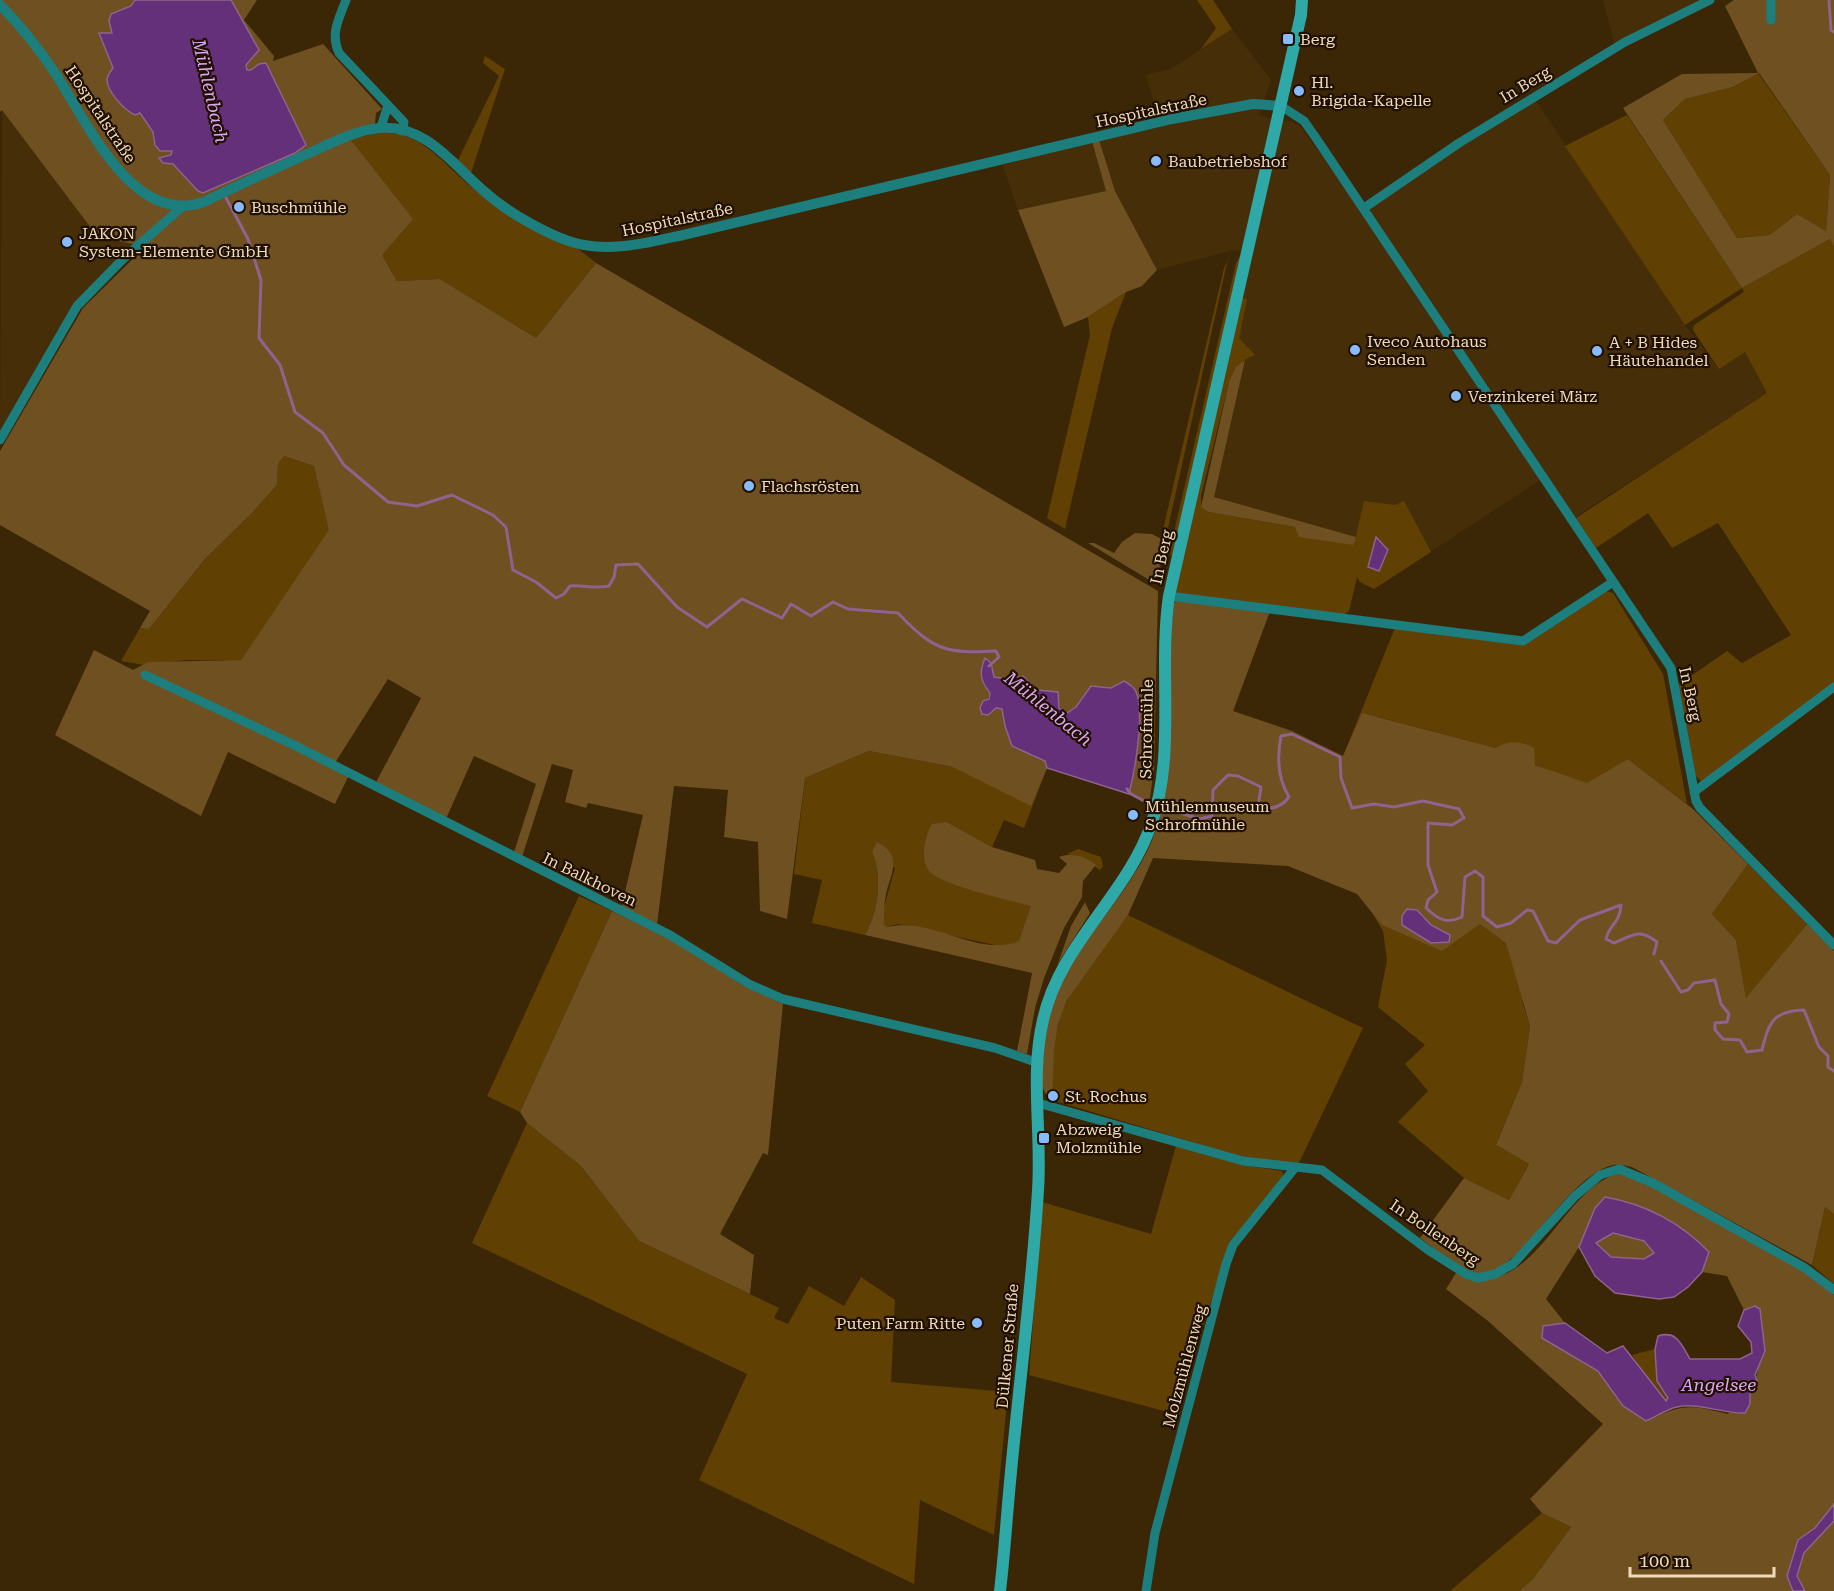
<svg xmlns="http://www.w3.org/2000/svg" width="1834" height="1591" viewBox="0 0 1834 1591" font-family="'Roboto Serif',serif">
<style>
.built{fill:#462f08}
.green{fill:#614004}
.forest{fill:#6f5020;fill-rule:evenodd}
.water{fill:#643079;stroke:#8e638d;stroke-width:1.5;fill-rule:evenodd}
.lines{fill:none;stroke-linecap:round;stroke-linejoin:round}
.stream{stroke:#8e638d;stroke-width:3}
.minor{stroke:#1d7e7e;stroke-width:9}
.tertiary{stroke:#1d7e7e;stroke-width:10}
.secondary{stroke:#2fa8a8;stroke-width:12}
.poi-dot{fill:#88bafc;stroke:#201000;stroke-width:2}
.labels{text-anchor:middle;stroke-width:4.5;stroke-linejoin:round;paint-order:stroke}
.poi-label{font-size:16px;fill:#f0dabc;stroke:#201000;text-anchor:start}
.street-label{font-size:16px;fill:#f0dabc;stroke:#201000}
.water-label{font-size:18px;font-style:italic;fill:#dda5f6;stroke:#201000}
</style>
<rect width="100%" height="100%" fill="#3b2706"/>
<path class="built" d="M1603,0H1707L1615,45Z
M1232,29L1271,80L1259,115L1278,121H1291L1300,126L1362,212L1467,142L1536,101L1685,325L1718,368L1745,352L1768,393L1575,517L1546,476L1374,589L1360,582L1356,537L1213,497L1248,347L1233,332L1253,253L1233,250L1157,270L1115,191L1018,210L1003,165L1092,141L1161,127L1146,75L1171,69Z
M2,109L97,236L135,242L76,301L0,433Z"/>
<path class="green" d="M1197,0H1213L1232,29L1201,49L1216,28Z
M485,56L505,69L471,173L458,160L499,76L483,63Z
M1758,73L1830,175L1826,231L1797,214L1769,235L1737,238L1663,120L1685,99L1733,87Z
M1627,115L1742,288L1830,239L1834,247V684L1702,782L1695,775L1678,685L1727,651L1742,663L1791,635L1718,523L1672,548L1648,513L1596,548L1576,518L1767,393L1745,352L1719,369L1693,330L1694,325L1744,292L1742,288L1685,325L1565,146Z
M379,133C390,133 401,133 411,138C438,151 457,178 482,195C518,220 563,234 596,263L536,338L440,279L397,281L382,255L349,139Z
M1233,250L1227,263L1165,541L1161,538L1224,268Z
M1241,254L1172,557L1170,553L1172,541L1236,263Z
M1126,292L1112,328L1065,529L1047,518L1090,335L1088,317Z
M1242,298L1247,299L1239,338L1255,355L1244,360L1229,382L1201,496V507L1208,512L1295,527L1354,545L1364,501L1395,505L1404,501L1431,552L1374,589L1360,582L1357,577L1349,611L1342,616L1179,595L1175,592Z
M284,456L314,466L330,530L241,660H185L144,665L121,661L140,628L149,629L205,559L251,514L277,485L278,464Z
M1606,591L1613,593L1663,674L1687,804L1628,759L1603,793L1496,748L1378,717L1511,923L1523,1004L1530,1026L1522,1082L1496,1145L1529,1164L1509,1200L1464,1178L1398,1122L1428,1091L1405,1064L1425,1045L1378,1007L1387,960L1383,931L1359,891L1287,862L1155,837L1270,611L1233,711L1236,722L1343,756L1395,628L1522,645Z
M1030,681L1047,768L1024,828L1004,820L992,847L947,822L945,881L1032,906L1019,941L1004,947L898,924L887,927L884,924V907L895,868L872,852C883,876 878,912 865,935L812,923L822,880L794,874L805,778L869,751L953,767Z
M1078,849L1101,857L1103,866L1100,870L1087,859L1067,854Z
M1748,864L1807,924L1746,999L1736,940L1712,914Z
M579,896L612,911L520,1112L487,1096Z
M1128,915L1363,1028L1298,1165L1245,1158L1052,1100C1052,1075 1052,1049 1058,1025C1067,987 1105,947 1128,915Z
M527,1123L581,1166L639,1241L779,1308L774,1318L788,1324L809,1286L844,1306L861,1277L895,1300L891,1382L1008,1392L994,1535L920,1500L914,1584L699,1480L747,1374L472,1243Z
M1176,1146L1242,1165L1282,1171L1284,1177L1231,1243L1204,1322L1179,1415L1029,1375L1042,1202L1151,1234Z
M1825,1207L1834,1214V1284L1812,1265Z
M1655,1349L1657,1381L1668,1398L1666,1401L1648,1380L1632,1355Z
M1542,1513L1571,1527L1533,1579L1519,1591H1450Z"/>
<path class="forest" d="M0,0H257L244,20L274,56L273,61L323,44L382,109L376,113L375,124L350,139L413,219L382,255L397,281L440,279L536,338L596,263L1158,591L1154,769L1149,805L1129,794L1133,778L1124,681L1111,688L1091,686L1076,707L1067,713L1023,676L1010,679L994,677L991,663L983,684L990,692L982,714L988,715L996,708L1002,709L1005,726L1032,756L1045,761L1047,768L1031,806L953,767L869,751L805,778L787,919L760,911L758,842L724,837L728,790L674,786L657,925L621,909L643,815L588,803L586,808L565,802L573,770L552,764L521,860L513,855L536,784L474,756L445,821L375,784L421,698L388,679L335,763L351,771L335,804L228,752L201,816L55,735L94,650L133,670L148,662L241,660L329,530L314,466L284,456L278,464L277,485L251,514L205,559L149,629L140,628L150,611L0,525V451L83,308L145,247L97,236L2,110L0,112Z
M1734,0H1834V247L1830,239L1742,288L1623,108L1682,74L1758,73L1725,6ZM1759,73L1830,175L1826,231L1797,214L1769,235L1737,238L1663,120L1685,99L1733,87Z
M1099,140L1115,191L1157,270L1142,286L1126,292L1088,317L1064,327L1018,210L1106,191L1092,141Z
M1245,360L1214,497L1356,537L1354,545L1299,537L1295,527L1208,512L1201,507L1229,382L1236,367Z
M1135,533L1152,534L1165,541L1156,584L1088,543H1094L1114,553L1122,542Z
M1176,600L1270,611L1233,711L1292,731L1343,756L1362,713L1496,748C1509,740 1521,741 1534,748L1535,765L1587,783L1628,759L1693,809L1748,864L1712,914L1736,940L1746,998L1807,924L1834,951V1214L1825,1207L1812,1265L1632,1167C1626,1166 1619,1164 1614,1165C1563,1175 1519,1284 1473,1273C1454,1269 1435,1249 1420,1238L1464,1178L1509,1200L1529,1164L1496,1145L1522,1082L1530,1026L1506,943L1480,924L1442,951L1382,925L1357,894L1288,866L1153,858L1128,915L1067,1000L1058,1024L1054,1050L1052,1100C1040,1092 1041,1078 1042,1064C1043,1040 1048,1012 1056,989C1060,979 1068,970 1073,962C1100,917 1144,874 1158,823C1175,761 1169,676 1171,610Z
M947,822L992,847L1035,860L1037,869L1059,873L1067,864L1059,857C1073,852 1091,857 1100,870L1095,866L1083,881L1082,897L1064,928L1044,978L1035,1008L1027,1054L1017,1051L1032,973L865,935C878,912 883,876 872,852L877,842C901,854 893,870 887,890C884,902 884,912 884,924L887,927C933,916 977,958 1019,941L1031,906C1012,901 941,885 930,872C919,860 925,836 932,824Z
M1085,902L1090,913L1060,960L1055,972L1071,926Z
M612,911L667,937L744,986L783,1004L768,1155L763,1153L720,1234L754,1255L750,1294L639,1241L581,1166L527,1123L520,1112Z
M1617,1174L1631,1175L1804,1270L1834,1295V1504L1815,1528L1798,1540L1787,1576L1793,1591H1519L1533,1579L1571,1527L1542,1513L1530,1499L1603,1424L1488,1321L1446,1289L1456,1273C1535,1305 1557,1192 1617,1174ZM1605,1197C1644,1204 1681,1223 1709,1252L1702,1272L1727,1276L1744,1310L1755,1306C1757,1333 1763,1361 1754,1386C1750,1395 1735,1406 1728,1414C1688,1404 1684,1404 1645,1421L1623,1406L1598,1371L1542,1338L1543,1326L1565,1323L1546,1299L1579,1247L1595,1208Z
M1613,1233L1644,1241L1654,1253L1644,1259L1611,1257L1596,1243Z
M1834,1521V1591H1805L1797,1576L1804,1553Z"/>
<path class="water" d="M135,0H231L259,50L246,65L247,70H251L259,64L266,63L306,145L295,153L203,193L198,191L173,164L163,163L159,158L171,155L172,151H160L155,145L153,132L140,113L135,115C124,110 103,88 108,76C109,73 111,71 113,68L99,33H112L109,21L111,14L131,6Z
M1376,537L1388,550L1379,571L1368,567Z
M985,658L991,663L994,677L1010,679L1023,676L1037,690L1058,692L1059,708L1067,713L1076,707L1091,686L1111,688L1124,681C1129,684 1135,687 1137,694C1144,718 1135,770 1129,794L1047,768L1045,761L1012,746L1005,726L1002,709L996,708L988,715L982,714L980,708L983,701L989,699L990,693C980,681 979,672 985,658Z
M1407,909L1417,910L1431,925L1450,935L1449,942L1431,943L1402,925V916Z
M1605,1197C1645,1204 1681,1223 1709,1252L1702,1272L1688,1287L1674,1297L1659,1299L1615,1293L1595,1276L1579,1247L1595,1208ZM1613,1233L1644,1241L1654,1253L1644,1259L1611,1257L1596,1243Z
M1755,1306L1760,1309L1765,1351L1755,1375L1757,1381L1750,1391V1404L1745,1413C1722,1414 1699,1402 1677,1407C1667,1409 1655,1417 1646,1421L1623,1406L1598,1371L1542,1338L1543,1326L1565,1323L1607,1353L1623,1346L1666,1401L1668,1398L1657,1381L1655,1349L1658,1336C1677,1330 1681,1344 1690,1359H1740L1752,1353L1751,1342L1738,1326L1744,1310Z
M1834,1504V1521L1804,1553L1797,1576L1805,1591H1793L1787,1576L1798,1540L1815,1528Z"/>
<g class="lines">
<path class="stream" d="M1829,0L1831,30L1834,32
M225,196L248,239L261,280L259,338L280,365L295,412L323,433L344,465L388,502L417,506L452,495L493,515L506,527L513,570L536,582L556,598L564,594L570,586C584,585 595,589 609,586L614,577L616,565L638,564L677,607L707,627L742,599L782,618L791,604L811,616L833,602L848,609L898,613C933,650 946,654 996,651L999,657L989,666
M1127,789L1131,794L1148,803
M1164,808L1200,819L1212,816L1213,790L1228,775L1238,776L1261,787L1258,807C1270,810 1281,808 1289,797C1278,779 1277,756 1281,736L1292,734L1340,757L1341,778L1352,808L1374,804L1394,807L1423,801L1459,809L1464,818L1452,825L1428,823V865L1437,892L1428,900L1426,908C1439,920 1446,924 1462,917L1465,877L1475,871L1483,877V916L1497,927L1511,923L1527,910L1533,911L1548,941L1556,943L1580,920L1621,905C1620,923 1609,925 1606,939L1614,943C1634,935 1639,928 1657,942L1654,954
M1661,961L1681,992L1688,990L1694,983L1715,980L1721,1004L1729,1014L1727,1022L1715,1023V1030L1723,1039L1740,1040L1747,1052L1762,1050C1769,1022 1773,1011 1804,1010L1819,1047L1828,1056V1067L1834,1071"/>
<path class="minor" d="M346,0C339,19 330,33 339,53L404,122L402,131
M1771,0V20
M1281,106L1304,121L1316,138L1671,668L1696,801L1700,808L1834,945
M381,127L388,105
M1364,208L1459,143L1625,42L1710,0
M0,440L77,306L124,258L182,207
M1169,596L1523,641L1613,582
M145,675L292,744L670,935L749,984L783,999L995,1048L1038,1063
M1694,792L1834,687
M1038,1103L1243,1161L1322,1170L1428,1250L1466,1274L1478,1278L1495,1274L1513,1264L1575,1196L1600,1175L1619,1169L1653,1183L1805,1268L1834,1290
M1146,1591L1155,1533L1226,1264L1233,1245L1294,1169"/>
<path class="tertiary" d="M0,5C20,25 39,49 55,73C87,121 132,227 204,202C241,184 278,167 316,150C335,141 358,130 380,128C426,124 454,166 485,192C507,212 555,240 584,245C618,251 651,242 683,235L1172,119L1253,104L1281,106"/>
<path class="secondary" d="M1000,1591C1004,1558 1006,1526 1009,1493C1018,1392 1032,1291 1038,1190C1042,1133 1030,1075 1043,1020C1060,943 1128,895 1152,822C1176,752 1158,670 1169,596L1301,15L1302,0"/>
</g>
<g class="poi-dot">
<rect x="1282" y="33" width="12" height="12" rx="3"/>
<circle cx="1299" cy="91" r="6"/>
<circle cx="1156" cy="161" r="6"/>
<circle cx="239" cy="207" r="6"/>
<circle cx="67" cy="242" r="6"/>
<circle cx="1355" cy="350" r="6"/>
<circle cx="1597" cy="351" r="6"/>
<circle cx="1456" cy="396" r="6"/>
<circle cx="749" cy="486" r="6"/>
<circle cx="1133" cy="815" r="6"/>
<circle cx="1053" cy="1096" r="6"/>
<rect x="1038" y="1132" width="12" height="12" rx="3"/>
<circle cx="977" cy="1323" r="6"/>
</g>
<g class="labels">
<g class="poi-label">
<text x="1300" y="45">Berg</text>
<text x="1311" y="88">Hl.<tspan x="1311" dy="18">Brigida-Kapelle</tspan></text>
<text x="1168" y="167">Baubetriebshof</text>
<text x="251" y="213">Buschmühle</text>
<text x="79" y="239">JAKON<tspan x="79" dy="18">System-Elemente GmbH</tspan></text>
<text x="1367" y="347">Iveco Autohaus<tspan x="1367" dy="18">Senden</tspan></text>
<text x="1609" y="348">A + B Hides<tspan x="1609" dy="18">Häutehandel</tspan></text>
<text x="1468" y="402">Verzinkerei März</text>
<text x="761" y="492">Flachsrösten</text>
<text x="1145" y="812">Mühlenmuseum<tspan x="1145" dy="18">Schrofmühle</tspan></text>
<text x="1065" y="1102">St. Rochus</text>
<text x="1056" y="1135">Abzweig<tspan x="1056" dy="18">Molzmühle</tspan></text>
<text x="965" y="1329" text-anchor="end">Puten Farm Ritte</text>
</g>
<g class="street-label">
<text transform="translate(1525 84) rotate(-31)" y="6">In Berg</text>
<text transform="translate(1151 110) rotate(-12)" y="6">Hospitalstraße</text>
<text transform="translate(101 114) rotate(56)" y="6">Hospitalstraße</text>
<text transform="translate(677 219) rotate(-12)" y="6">Hospitalstraße</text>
<text transform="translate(1161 557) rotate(-78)" y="6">In Berg</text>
<text transform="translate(1691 694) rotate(77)" y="6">In Berg</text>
<text transform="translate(1146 729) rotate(-89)" y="6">Schrofmühle</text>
<text transform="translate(590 879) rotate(26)" y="6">In Balkhoven</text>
<text transform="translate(1435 1232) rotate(34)" y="6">In Bollenberg</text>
<text transform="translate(1007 1346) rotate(-85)" y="6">Dülkener Straße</text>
<text transform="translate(1184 1366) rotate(-75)" y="6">Molzmühlenweg</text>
</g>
<g class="water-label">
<text transform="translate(210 91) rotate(77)" y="6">Mühlenbach</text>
<text transform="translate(1048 709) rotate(39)" y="6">Mühlenbach</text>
<text x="1719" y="1391">Angelsee</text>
</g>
</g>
<path d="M1630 1567v9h144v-9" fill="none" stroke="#f0dabc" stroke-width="3"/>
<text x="1639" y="1567" font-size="18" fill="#f0dabc" stroke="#201000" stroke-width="4.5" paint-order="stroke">100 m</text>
</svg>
